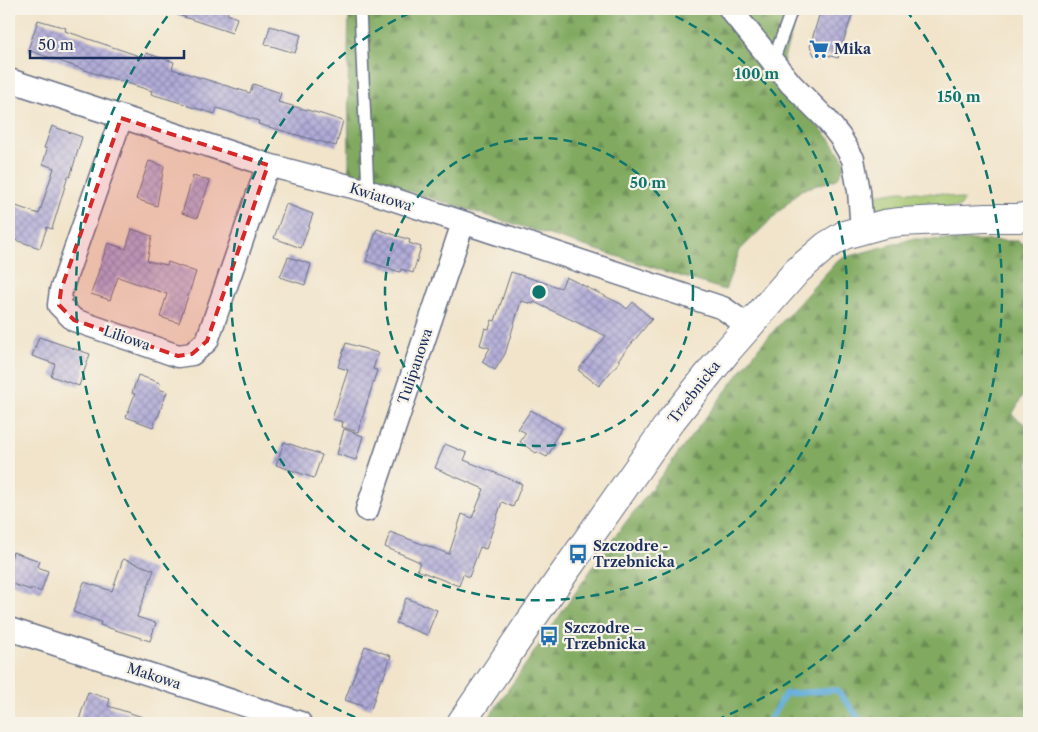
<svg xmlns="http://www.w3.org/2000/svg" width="1038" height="732" viewBox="0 0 1038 732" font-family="'Libre Caslon Text',serif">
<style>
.green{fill:#a2c46d;stroke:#5e7a66}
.forest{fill:url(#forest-firs);stroke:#4e6c5f}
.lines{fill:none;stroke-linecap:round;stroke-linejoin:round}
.stream{stroke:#62adda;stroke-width:6}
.building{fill:url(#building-cross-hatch)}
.service-casing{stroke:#666e84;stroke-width:14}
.minor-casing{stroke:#666e84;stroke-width:25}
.tertiary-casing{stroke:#666e84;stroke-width:30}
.service{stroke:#fff;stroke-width:11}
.minor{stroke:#fff;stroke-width:22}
.tertiary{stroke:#fff;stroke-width:28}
.marked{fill:#d62828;fill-opacity:0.2;stroke:#d62828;stroke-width:4;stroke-dasharray:10 6;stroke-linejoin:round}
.ring{fill:none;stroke:#0f766e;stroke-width:2.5;stroke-dasharray:9 6}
.labels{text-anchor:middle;stroke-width:4.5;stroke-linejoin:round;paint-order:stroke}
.poi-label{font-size:14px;font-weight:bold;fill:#1b2f5e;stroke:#f7f3e8;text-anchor:start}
.street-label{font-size:14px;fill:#1b2f5e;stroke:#f7f3e8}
.centre{fill:#0f766e;stroke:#f7f3e8;stroke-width:2.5}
.ring-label{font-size:15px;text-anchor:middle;font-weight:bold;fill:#0f766e;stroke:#f7f3e8;stroke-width:4.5;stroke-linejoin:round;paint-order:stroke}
</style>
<defs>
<pattern id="forest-firs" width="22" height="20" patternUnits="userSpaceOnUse" patternTransform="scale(1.25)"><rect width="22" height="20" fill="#81aa60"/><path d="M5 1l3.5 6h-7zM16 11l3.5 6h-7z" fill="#698b52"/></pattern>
<pattern id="building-cross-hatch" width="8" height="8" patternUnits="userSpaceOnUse" patternTransform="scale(1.25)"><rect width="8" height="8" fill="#b1abd7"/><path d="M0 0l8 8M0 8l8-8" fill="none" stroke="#8f8cb2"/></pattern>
</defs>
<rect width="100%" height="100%" fill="#f7f3e8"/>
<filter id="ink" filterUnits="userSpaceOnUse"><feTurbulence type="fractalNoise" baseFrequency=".02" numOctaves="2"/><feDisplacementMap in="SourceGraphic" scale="10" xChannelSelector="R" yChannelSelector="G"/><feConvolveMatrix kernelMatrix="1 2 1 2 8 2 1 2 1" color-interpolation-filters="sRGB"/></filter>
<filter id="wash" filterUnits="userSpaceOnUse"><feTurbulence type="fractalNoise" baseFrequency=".0096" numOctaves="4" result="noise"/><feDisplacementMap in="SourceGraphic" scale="20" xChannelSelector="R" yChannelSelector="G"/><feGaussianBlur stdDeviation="1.12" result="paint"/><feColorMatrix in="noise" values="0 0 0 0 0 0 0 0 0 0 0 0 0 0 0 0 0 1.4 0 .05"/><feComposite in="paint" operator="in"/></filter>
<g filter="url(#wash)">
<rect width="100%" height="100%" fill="#f1e4ca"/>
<path class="green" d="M901,191L942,194L964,200L960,207L881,210L873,205L868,196Z"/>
<path class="forest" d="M349,9H799L777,81L830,139L845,162L844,167L837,179L801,190L740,250L725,290L348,172L349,165L348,48Z
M912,239L1018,241L1029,247V384L1012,415L1029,427V723H485L607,547L760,346L839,259Z"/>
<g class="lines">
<path class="stream" d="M768,723L785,694L837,690L855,713L862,723"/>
</g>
<g id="blocks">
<path class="building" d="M169,9H229L227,14L237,18L232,33L169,12Z
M821,9H854L838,58L827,55L823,57L814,55L810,46Z
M38,20L66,28L65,31L145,58L146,53L174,62L172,69L250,93L253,84L281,93L278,102L318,113L343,121L336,146L258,124L259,121L217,108L215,114L188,106V105L151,94L152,91L108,77V78L28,50Z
M270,26L301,35L295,53L265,44Z
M52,126L82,137L70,177L68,176L52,229L47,227L40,248L9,238V217L13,205L39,214L54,168L43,164L47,149L44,148Z
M149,161L164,166L157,206L136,199Z
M193,176L210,181L197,218L182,213Z
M286,204L313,214L301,248L274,238Z
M132,229L152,236L147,261L167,265L168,262L196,272L179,323L160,317L167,294L118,277L110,300L91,294L108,243L126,249Z
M377,229L410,240L409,243L421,247L413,273L401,269L400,272L366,261Z
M288,257L311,264L305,285L280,277Z
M511,272L561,288L566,277L621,304L627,309L633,302L652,319L618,360L620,361L599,386L578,370L606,336L534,302L533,304L521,301L505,354L495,370L482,362L490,348L480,345L485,328L489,329L492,320L495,321Z
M39,337L90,354L79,386L51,376L55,364L32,356Z
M346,343L378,353L373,369L377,370L358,432L342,427L343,422L332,419L348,370L338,367Z
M138,375L160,383L159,389L167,392L158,417H157L153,427L126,417L135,394L132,393Z
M531,410L562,428L553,442L555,444L547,457L537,452L536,453L520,442L526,433L518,429Z
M344,429L363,436L356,460L337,454Z
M284,442L322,455L314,478L276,465Z
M445,444L467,453L464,460L522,484L513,507L502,502L486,549L480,547L469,577L463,574L459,586L417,570L420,562L385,547L390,532L449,554L462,514L472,518L484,489L435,468Z
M13,552L40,561L38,567L48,571L41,592L32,588L31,590L9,583V564Z
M123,559L154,570L137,617L156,623L150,641L100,625L101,622L73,612L84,582L112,591Z
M406,598L437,610L427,635L396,623Z
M365,646L391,656L383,679L381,678L371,709L345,700Z
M88,692L110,699L108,706L152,720L151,723H78Z"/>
</g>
</g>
<g filter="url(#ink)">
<use href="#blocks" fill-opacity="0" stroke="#666e84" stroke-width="1"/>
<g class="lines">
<defs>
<path id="service" d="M360,9L368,191
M773,61L792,9"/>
<path id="minor" d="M730,9L791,84L826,119L840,137L853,159L859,191L862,230
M9,80L268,165L368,191L723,308L748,326
M121,118L61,290L59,305L74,320L178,356L192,354L207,341L268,165
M367,510L463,223
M9,629L300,723"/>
<path id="tertiary" d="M461,723L529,623L670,422L728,350L797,271L826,246L844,235L884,224L900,222L986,218H1018L1029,216"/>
</defs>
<use href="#service" class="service-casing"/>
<use href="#minor" class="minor-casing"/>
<use href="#tertiary" class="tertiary-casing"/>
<use href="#service" class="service"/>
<use href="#minor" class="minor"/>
<use href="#tertiary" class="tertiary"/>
</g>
</g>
<path class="marked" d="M121,118L268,165L207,341L192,354L178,356L74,320L59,305L61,290Z"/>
<g class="ring">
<circle cx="539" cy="292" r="154"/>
<path d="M662 10A308 308 0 1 1 416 10"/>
<path d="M369 723A463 463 0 0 1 172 10M906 10A463 463 0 0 1 709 723"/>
</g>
<defs>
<symbol id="supermarket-bare" viewBox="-9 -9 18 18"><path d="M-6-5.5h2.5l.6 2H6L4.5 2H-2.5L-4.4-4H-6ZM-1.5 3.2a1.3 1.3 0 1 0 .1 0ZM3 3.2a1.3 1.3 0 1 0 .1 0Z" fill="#1f6fb2" stroke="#f7f3e8" stroke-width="2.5" paint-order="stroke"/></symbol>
<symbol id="bus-bare" viewBox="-9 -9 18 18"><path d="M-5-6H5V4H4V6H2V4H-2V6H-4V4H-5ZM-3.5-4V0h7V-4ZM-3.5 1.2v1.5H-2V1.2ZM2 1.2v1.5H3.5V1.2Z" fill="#1f6fb2" stroke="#f7f3e8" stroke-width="2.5" paint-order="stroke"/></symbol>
</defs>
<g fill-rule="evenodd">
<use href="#supermarket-bare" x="805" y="35" width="28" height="28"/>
<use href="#bus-bare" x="564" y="540" width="28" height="28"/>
<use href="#bus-bare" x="535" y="622" width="28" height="28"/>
</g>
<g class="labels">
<g class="poi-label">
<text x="834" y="54">Mika</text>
<text x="593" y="551">Szczodre -<tspan x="593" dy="16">Trzebnicka</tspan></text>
<text x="564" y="633">Szczodre –<tspan x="564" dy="16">Trzebnicka</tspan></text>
</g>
<g class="street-label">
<text transform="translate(381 197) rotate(17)" y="5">Kwiatowa</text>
<text transform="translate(127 338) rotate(19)" y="5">Liliowa</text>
<text transform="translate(415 366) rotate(-71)" y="5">Tulipanowa</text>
<text transform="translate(694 392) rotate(-52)" y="5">Trzebnicka</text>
<text transform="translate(154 676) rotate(18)" y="5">Makowa</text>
</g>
</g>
<circle cx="539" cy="292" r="8" class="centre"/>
<g class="ring-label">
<text x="757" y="79">100 m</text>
<text x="959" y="102">150 m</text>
<text x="648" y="188">50 m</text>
</g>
<rect width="1038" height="732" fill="none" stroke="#f7f3e8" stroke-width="30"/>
<path d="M30 50v8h154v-8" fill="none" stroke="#1b2f5e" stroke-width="2.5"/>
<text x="38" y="50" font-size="15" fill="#1b2f5e" stroke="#f7f3e8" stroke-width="4" paint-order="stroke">50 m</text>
</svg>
